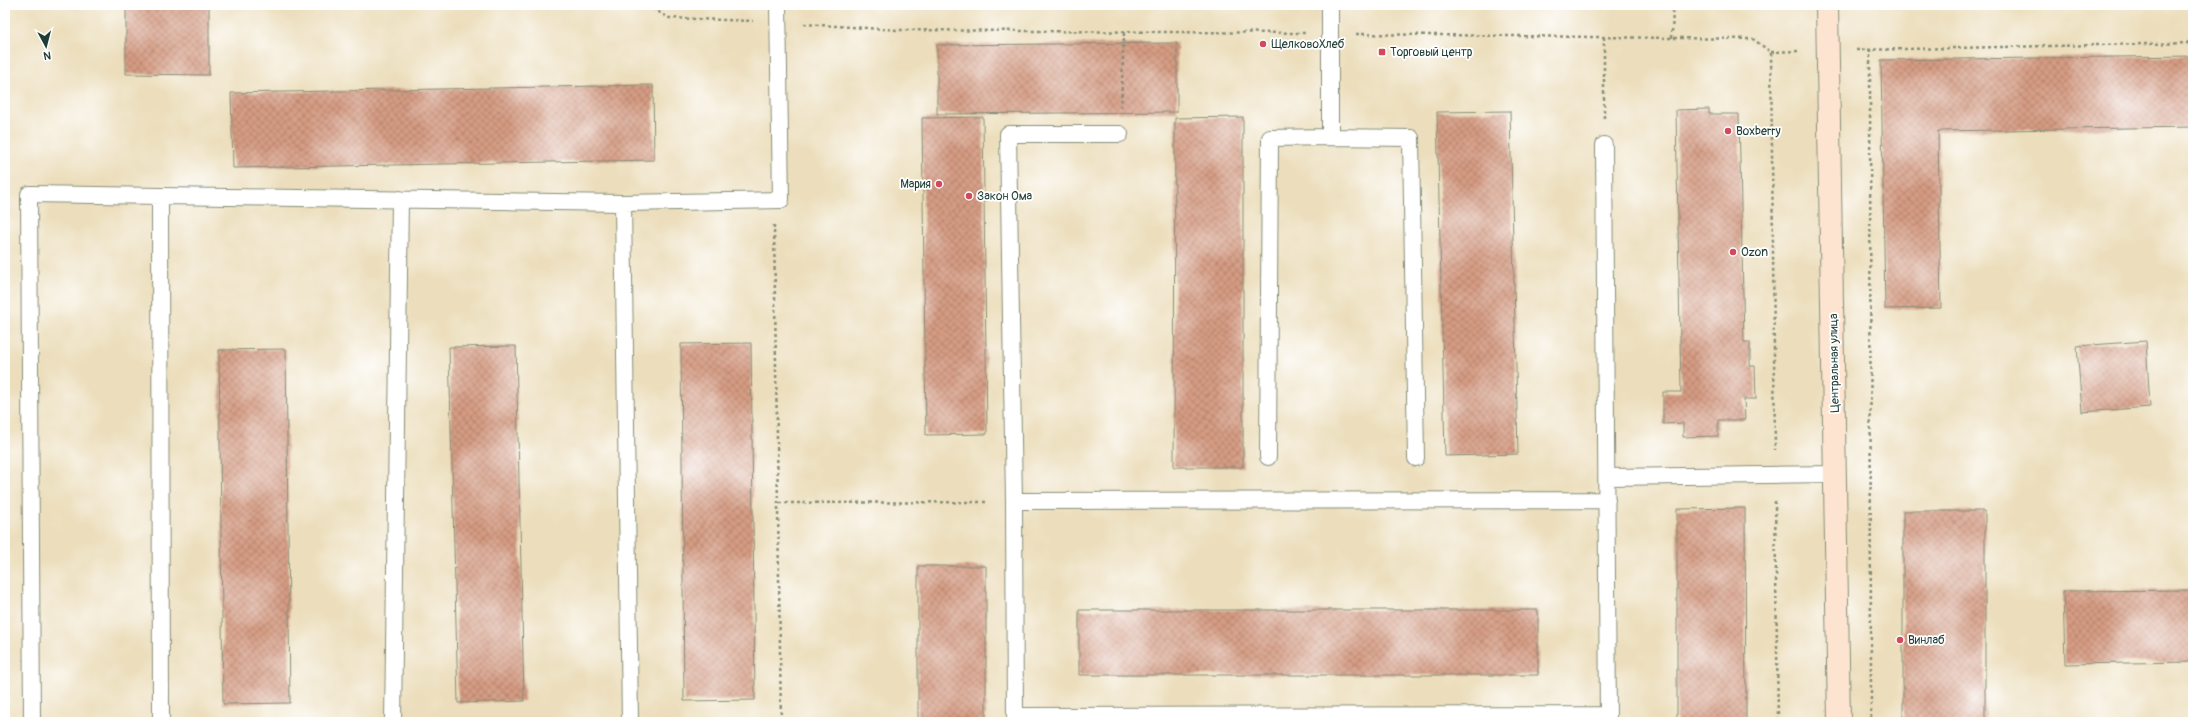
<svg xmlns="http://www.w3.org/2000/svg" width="2198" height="727" viewBox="0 0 2198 727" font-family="Pangolin,sans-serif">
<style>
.building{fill:url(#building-cross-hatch)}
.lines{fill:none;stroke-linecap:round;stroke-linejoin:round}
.lane-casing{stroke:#868e78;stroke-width:18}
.secondary-casing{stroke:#868e78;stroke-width:24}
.path{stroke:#868e78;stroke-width:2.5;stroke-dasharray:3 3;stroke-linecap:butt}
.lane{stroke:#fff;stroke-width:16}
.secondary{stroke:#fde4d0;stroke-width:22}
.poi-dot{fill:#d1495b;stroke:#fff;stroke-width:1.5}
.labels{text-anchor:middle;stroke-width:3.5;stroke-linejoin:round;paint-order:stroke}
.poi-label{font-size:12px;fill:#1f3d34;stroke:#fff;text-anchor:start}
.street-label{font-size:12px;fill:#1f3d34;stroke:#fff}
</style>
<defs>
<pattern id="building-cross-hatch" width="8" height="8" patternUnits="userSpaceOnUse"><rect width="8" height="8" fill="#d69b83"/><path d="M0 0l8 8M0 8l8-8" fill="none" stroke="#ad806c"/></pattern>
</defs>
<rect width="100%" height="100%" fill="#fff"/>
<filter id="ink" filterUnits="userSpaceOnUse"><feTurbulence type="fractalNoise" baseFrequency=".025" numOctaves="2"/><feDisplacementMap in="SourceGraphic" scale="8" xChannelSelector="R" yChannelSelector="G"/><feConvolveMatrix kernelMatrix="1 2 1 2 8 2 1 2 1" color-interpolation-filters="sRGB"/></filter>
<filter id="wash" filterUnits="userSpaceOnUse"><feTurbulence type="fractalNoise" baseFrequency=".012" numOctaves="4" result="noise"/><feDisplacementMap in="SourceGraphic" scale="16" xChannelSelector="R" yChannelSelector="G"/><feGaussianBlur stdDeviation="0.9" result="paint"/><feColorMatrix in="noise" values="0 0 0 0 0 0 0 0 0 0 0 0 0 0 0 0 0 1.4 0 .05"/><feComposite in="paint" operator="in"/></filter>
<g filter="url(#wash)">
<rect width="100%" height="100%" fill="#ecdebc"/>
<g id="blocks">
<path class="building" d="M126,5H209V75L126,74Z
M1177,43V112L937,114V45Z
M2193,56V127L1938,131L1941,308L1885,309L1881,60Z
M653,85L654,160L233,168L231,93Z
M1709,109V114H1739L1744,342H1750V366H1755L1756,399H1744L1745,420H1718V436L1683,437V423L1663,424V392H1681L1676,110Z
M1510,111L1518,454L1445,456L1437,112Z
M983,117L987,434L926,435L922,118Z
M1243,117V467H1174L1175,118Z
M2146,341L2150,407L2082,412L2077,346Z
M751,343L755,700L684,701L681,344Z
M516,346L524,701L458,703L449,347Z
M286,349L290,703L223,704L219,350Z
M1745,508L1746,722H1677V509Z
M1903,511H1985V722H1903Z
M918,566H986V722H918Z
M2193,590V662L2065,664L2063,591Z
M1079,610H1538V675H1079Z"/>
</g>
</g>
<g filter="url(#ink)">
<use href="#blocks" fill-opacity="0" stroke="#868e78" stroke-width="1"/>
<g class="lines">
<defs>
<path id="lane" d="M1330,137L1411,138L1416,458
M1604,145L1608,722
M160,196L161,722
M623,203L630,722
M1268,457L1270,138L1330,137V5
M1607,477L1835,474
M1014,501L1008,134H1120
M1015,716L1608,715
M32,722L29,194L623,203L781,200L778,5
M393,722L400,199
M1015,722L1014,501L1607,500"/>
<path id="secondary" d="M1827,5L1839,722"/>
</defs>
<use href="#lane" class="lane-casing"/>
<use href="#secondary" class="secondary-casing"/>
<path class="path" d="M648,5L668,18L753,21
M804,24L898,30L1305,33
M1356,34L1753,39L1771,52L1775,450
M1604,37V120
M1672,38L1673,5
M1870,49L1871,722
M1856,50L2193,43
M1771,52L1801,51
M1121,108L1124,31
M774,225L781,722
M1775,501L1778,722
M779,503L989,502"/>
<use href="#lane" class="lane"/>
<use href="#secondary" class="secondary"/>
</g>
</g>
<g class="poi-dot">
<circle cx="1263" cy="44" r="4"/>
<rect x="1378" y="48" width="8" height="8" rx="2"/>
<circle cx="1728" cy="131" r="4"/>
<circle cx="939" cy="184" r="4"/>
<circle cx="969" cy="196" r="4"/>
<circle cx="1733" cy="252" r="4"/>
<circle cx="1900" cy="640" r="4"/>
</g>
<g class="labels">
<g class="poi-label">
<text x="1271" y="48">ЩелковоХлеб</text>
<text x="1390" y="56">Торговый центр</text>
<text x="1736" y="135">Boxberry</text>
<text x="931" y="188" text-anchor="end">Мария</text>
<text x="977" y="200">Закон Ома</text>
<text x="1741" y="256">Ozon</text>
<text x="1908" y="644">Винлаб</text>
</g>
<g class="street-label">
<text transform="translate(1834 363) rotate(-91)" y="4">Центральная улица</text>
</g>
</g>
<rect width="2198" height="727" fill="none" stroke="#fff" stroke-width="20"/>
<g transform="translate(46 46) rotate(173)" stroke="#ffffff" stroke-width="3" paint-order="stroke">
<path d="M0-3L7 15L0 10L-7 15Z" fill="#1f3d34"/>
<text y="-6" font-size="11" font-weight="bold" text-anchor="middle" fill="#1f3d34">N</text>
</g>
</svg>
